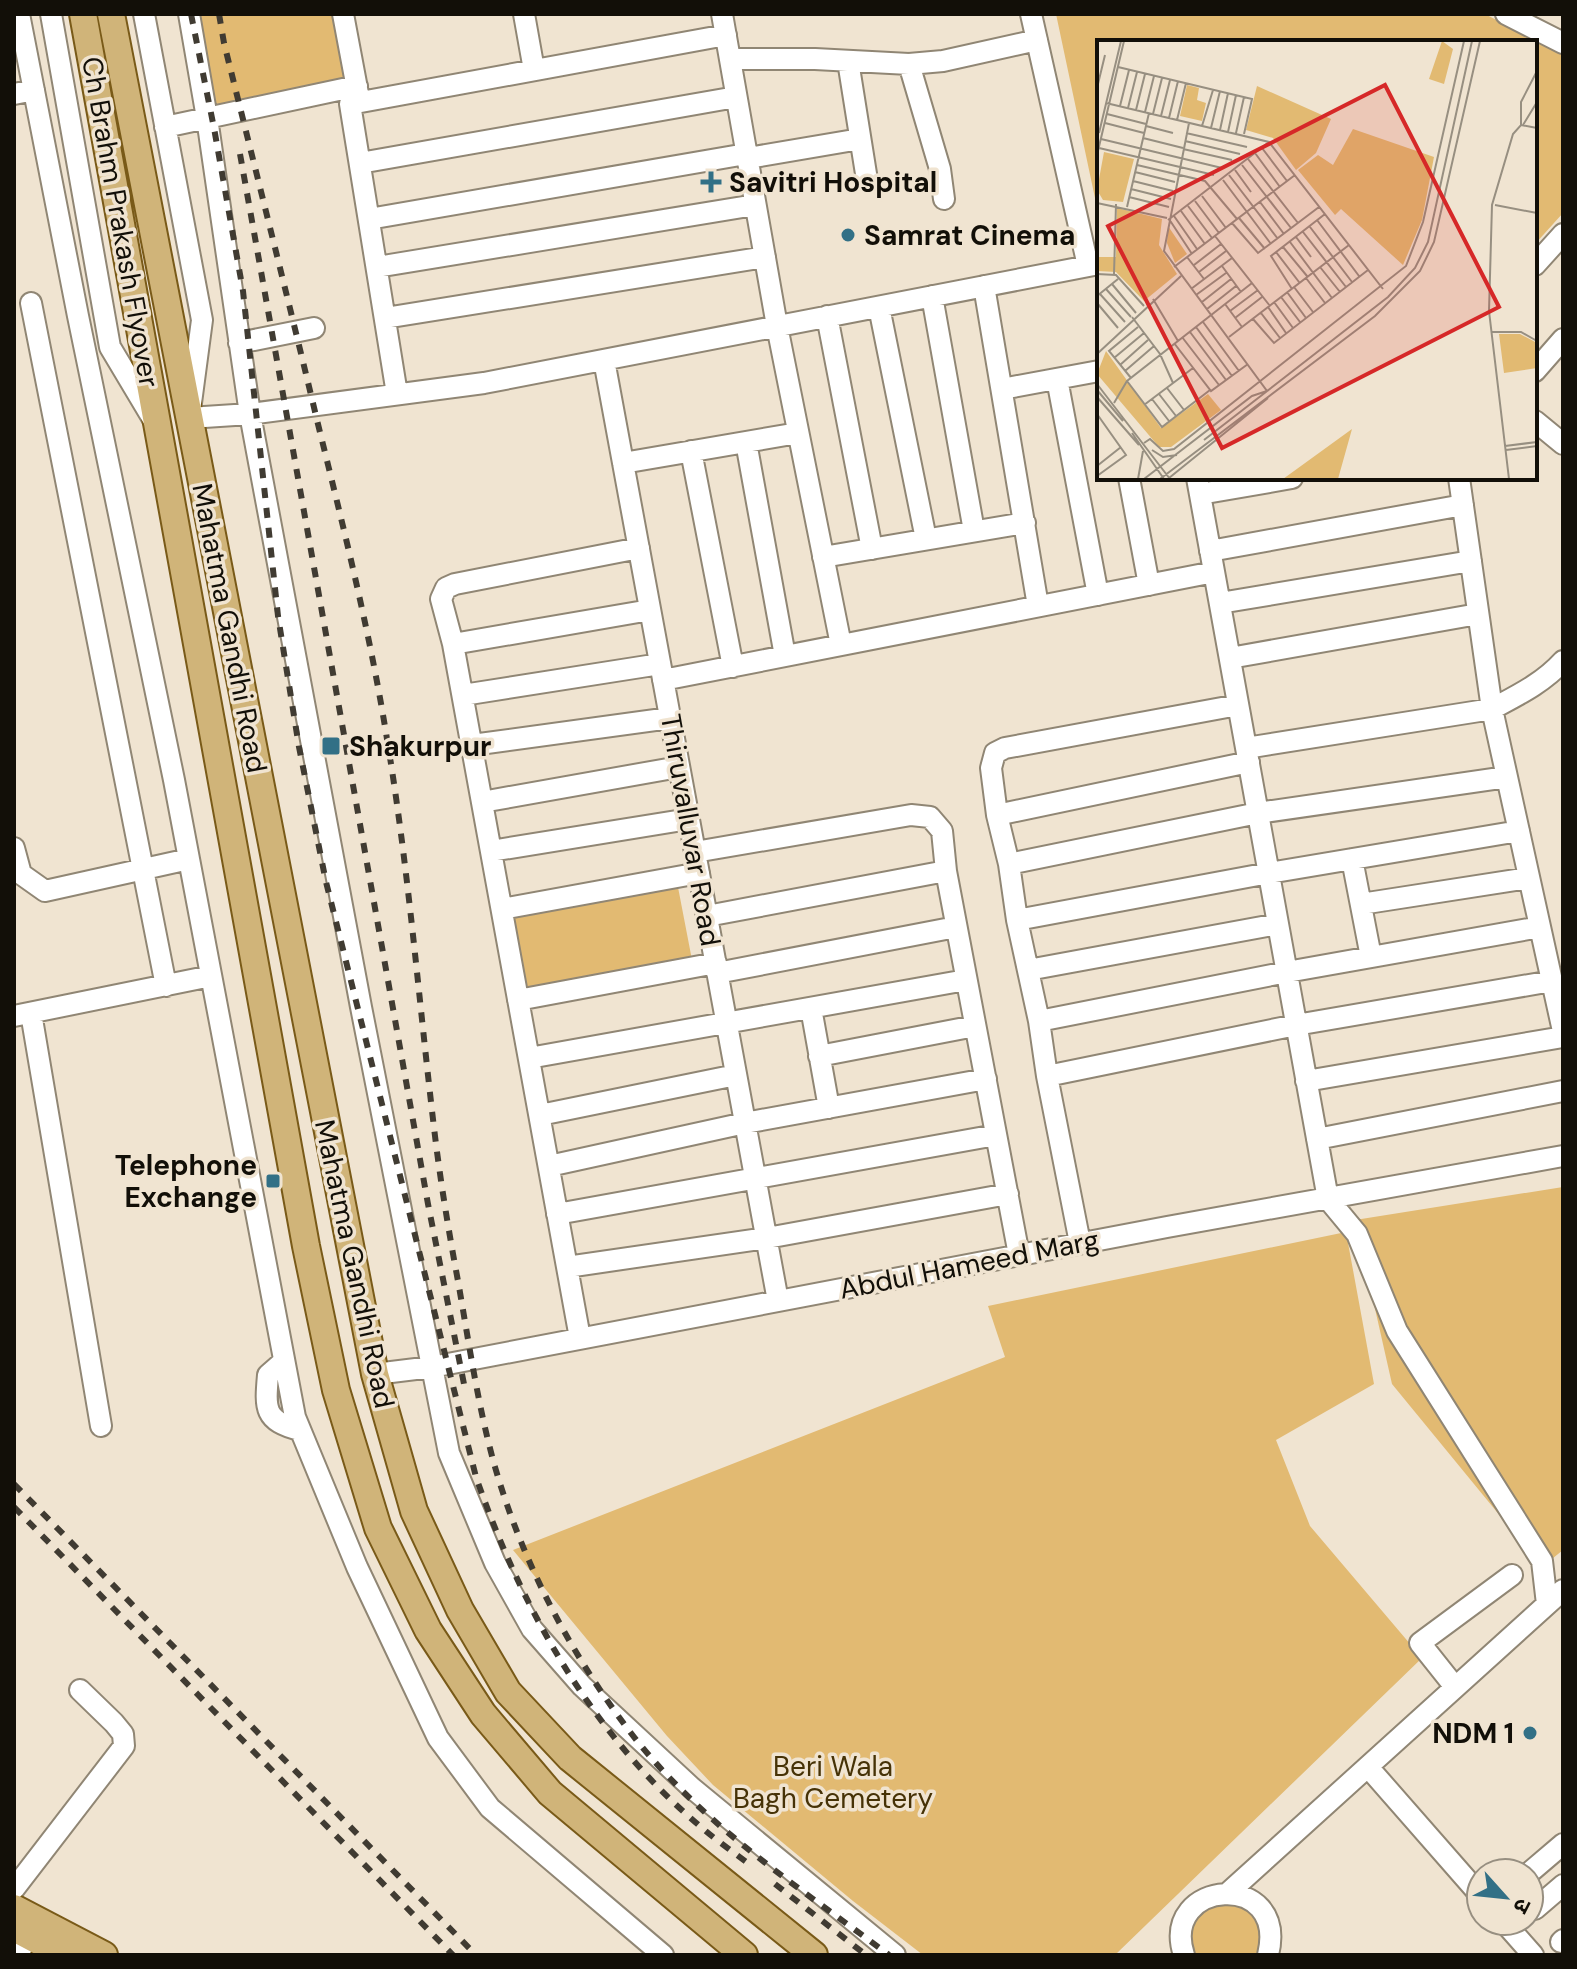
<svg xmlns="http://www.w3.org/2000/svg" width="1577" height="1969" viewBox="0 0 1577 1969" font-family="'DM Sans','Noto Sans Devanagari',sans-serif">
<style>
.green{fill:#e2ba72}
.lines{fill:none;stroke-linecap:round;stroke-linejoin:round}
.minor-casing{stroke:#908674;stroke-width:24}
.major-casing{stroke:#795a18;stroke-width:30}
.minor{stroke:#fff;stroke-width:20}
.major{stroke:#d0b479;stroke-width:26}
.rail{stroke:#403b32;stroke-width:6;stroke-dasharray:10 10;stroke-linecap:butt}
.poi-dot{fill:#327086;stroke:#f0e4d1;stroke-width:3}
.labels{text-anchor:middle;stroke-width:7;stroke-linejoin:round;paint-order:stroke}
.poi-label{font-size:28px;font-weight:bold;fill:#120f08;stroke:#f0e4d1;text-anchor:start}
.street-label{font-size:28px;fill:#120f08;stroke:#f0e4d1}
.park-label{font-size:28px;fill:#463206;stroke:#f0e4d1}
.inset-road{fill:none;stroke:#978f81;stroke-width:2}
.view{fill:#d62828;fill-opacity:0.15;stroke:#d62828;stroke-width:4}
.inset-edge{fill:none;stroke:#120f08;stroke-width:4}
</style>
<rect width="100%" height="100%" fill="#f0e4d1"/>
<path class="green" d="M200,14H333L344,79L216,109Z
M1056,14H1485L1563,55V213L1535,244V42H1099V217Z
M677,882L692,960L526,990L512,913Z
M1563,1187V1550L1542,1567L1392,1384L1355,1220Z
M1346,1232L1374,1384L1276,1440L1310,1526L1422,1658L1115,1955H923L853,1901L713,1785L667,1736L513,1550L1005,1357L988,1306Z
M1227,1902C1262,1913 1262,1920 1263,1955H1190C1188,1947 1189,1943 1190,1935C1195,1910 1204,1909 1227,1902Z"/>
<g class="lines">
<defs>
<path id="minor" d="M19,14L78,316L174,780L295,1417L357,1567L438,1738L490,1808L663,1955
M51,14L110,347L153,419
M144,14L202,320L189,418L250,414L484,383L1099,264
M189,14L207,118L250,414L361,1007L449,1453L495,1563L532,1629L582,1686L692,1788L895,1955
M343,14L359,99
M524,14L534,70
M722,14L777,326L841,645
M1031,14L1088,266
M1506,14L1563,43
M730,59H815L909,64L943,61L1037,40
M848,61L867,180
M909,64L940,169L944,199
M14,94L34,90
M165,127L357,86
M748,158L860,139
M360,163L736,97
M369,219L746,154
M1535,265L1563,234
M377,267L755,205
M984,286L1038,606
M932,296L974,531
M31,303L166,986
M879,307L926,539
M827,316L872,549
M385,318L765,257
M239,343L314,328
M604,360L778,1301
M1535,371L1563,339
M1057,379L1098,595
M1002,389L1099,371
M397,394L350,104L726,35
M1535,421L1563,444
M746,442L785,656
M691,451L733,667
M623,463L798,433
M1129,478L1149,585
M1197,478L1328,1199L1357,1234L1397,1331L1542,1561L1547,1604
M1459,478L1492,709L1563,1031
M1200,494L1292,478
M1210,551L1463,505
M823,557L1025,523
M1220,603L1471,561
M453,644L650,610
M1230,658L1478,614
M663,680L1214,572
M463,695L660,664
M472,745L670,718
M1246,748L1492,709C1518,695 1543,683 1563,661
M482,802L679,767
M997,815L1249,762
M14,848L21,874L45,891L189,859
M491,851L689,819
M695,852L911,815L930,817L942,831L946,871L1019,1255
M1352,859L1371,957
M1009,864L1258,813L1507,777
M1361,904L1529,878
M502,909L699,873
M707,916L946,871
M1017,920L1269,873L1519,831
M1028,970L1278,924
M717,973L956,927
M518,1000L716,963
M811,1008L829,1108
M31,1013L101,1426
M14,1016L211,976
M1039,1021L1287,972L1540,927
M819,1056L975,1026
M529,1058L966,980
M1047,1076L1296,1025L1552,981
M1306,1081L1563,1037
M540,1115L736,1075
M1317,1139L1563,1091
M549,1166L745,1123L986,1079
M557,1214L996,1135
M1080,1243L1047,1076L1039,1021L1017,920L1009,864L997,815L991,768L995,753L1005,748L1238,705
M567,1267L767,1238L1008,1194
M580,1338L453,644L441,599L446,588L455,584L639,548
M284,1361L268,1375C265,1409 264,1421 300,1430
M375,1374L432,1367L1167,1227L1563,1156
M1455,1687L1420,1643L1512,1575
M1368,1767L1481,1896
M1529,1873L1563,1844
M14,1889L124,1746L123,1734L114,1723L80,1690
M1228,1893L1563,1590
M1535,1909L1563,1885
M1503,1921L1533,1955
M1561,1942L1563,1940
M18,1955L28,1935
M1184,1955C1159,1879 1289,1869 1268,1955"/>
<path id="major" d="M83,14L306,1246L336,1390L378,1528L428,1630L483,1714L550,1793L744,1955
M111,14L375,1374L414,1511L460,1610L508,1692L570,1758L814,1955
M14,1908L104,1955
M14,1928L65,1955"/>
</defs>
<use href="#minor" class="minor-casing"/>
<use href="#major" class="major-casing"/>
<use href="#minor" class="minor"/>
<use href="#major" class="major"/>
<path class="rail" d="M191,14L214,128L243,291L278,616L299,747L326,882L476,1477C522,1610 593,1736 701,1827C716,1840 733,1852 749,1864
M219,14L224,43C255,168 287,294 317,420C343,526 370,632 387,739C409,871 419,1004 435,1136C441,1185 449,1233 458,1281C469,1343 478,1407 495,1467C523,1564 572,1657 634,1737C704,1826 800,1888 889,1955
M240,154L428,1204L465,1389
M14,1484L476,1955
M14,1507L453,1955
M775,1884L866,1955"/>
</g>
<g class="poi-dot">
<path d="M707 170h8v8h8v8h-8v8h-8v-8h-8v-8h8z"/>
<circle cx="848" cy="235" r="8"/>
<rect x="321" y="736" width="20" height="20" rx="4"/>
<rect x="265" y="1173" width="16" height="16" rx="4"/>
<circle cx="1530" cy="1733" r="8"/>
</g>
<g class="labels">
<g class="poi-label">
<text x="729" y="192">Savitri Hospital</text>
<text x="864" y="245">Samrat Cinema</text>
<text x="349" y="756">Shakurpur</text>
<text x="257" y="1175" text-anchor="end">Telephone<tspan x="257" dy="32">Exchange</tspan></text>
<text x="1514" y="1743" text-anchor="end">NDM 1</text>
</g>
<g class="street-label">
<text transform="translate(121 222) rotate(80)" y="10">Ch Brahm Prakash Flyover</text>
<text transform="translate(230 628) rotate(79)" y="10">Mahatma Gandhi Road</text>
<text transform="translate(691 830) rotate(80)" y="10">Thiruvalluvar Road</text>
<text transform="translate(355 1264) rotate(78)" y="10">Mahatma Gandhi Road</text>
<text transform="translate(969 1264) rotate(-11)" y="10">Abdul Hameed Marg</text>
</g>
<g class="park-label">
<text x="833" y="1776">Beri Wala<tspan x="833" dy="32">Bagh Cemetery</tspan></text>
</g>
</g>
<g transform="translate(1097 40)">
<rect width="440" height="440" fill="#f0e4d1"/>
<path d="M345,1L356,9L347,44L332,39ZM90,45L102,48L100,60L109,63L105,81L83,76ZM160,46L234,79L219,113L199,130L176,98L149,90ZM256,89L337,117L325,180L306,225L244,169L238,175L201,130L221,115L236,125ZM7,112L37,119L26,162L6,160L0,150ZM20,168L65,179L62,205L80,234L47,261L19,232L0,231V217H19ZM71,186L90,214L78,223L70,203ZM402,294H423L440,303V328L407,333ZM9,311L64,388L111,354L124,370L74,407H62L0,334ZM255,389L241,439H186Z" fill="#e2ba72"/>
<path class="inset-road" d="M21,27L155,59L147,94M0,48L8,15M9,63L172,102L286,249M23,66L32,30M31,68L40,32M39,70L48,34M48,72L57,36M10,74L49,84M56,74L65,38M64,76L73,40M72,78L81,41M80,80L89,43M8,83L47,93M424,85V62L440,31M426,85L440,62M49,86L76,93M105,86L116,50M114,88L123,51M123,90L131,53M131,92L139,55M2,93L24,1M89,93L150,107M139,93L147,57M46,98L86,108M4,99L125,128M88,101L143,114M2,108L117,135M165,108L190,141M86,109L135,120M158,113L183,147M0,115L27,1M151,119L201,183M40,125L108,141L140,179M145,125L194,188M138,130L154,152M38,132L78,142M132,135L181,199M126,140L174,204M36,141L76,151M34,149L74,159M105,156L129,188M32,157L72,167M98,161L122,193M163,162L187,194M0,163L70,178M398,165L440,173M91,166L115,198M30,167L52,73M84,171L108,204M77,176L100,209M142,178L168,209M72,179L95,214M71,180L172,102M220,180L262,236M135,183L161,213L222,167M213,187L255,242M206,192L249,247M118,196L173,266M199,197L214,217M193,202L235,258M186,207L210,236M179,212L202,242M90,217L107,239M97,225L124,204M125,226L144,252M77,227L198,135M223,227L243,252M102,232L129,211M0,234L19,235L47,266M17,234L19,164M209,238L228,263M15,244L39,273M197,247L216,272M9,249L34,277M94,249L135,218M195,249L174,216L228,174M190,252L209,278M3,254L28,282M99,255L129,233M0,256L21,239M184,257L203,282M56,259L81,301M105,262L134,239M177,262L196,288M0,263L21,288M128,264L145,287M171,267L189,293M110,269L139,246M133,271L161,250M164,273L183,298M35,277L63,314L76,343M138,278L165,257M156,279L177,303L271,230M106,282L142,331M99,287L135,336M93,292L129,340M395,292H424L440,301M85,297L122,345M132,297L252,205M77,303L114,351L151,324M0,314L84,236M17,318L47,293M23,325L51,300M28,331L57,306M34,338L12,311L41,287M30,341L65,387L113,350M0,344L73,439M70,348L87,370M0,350L26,381M62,354L79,376M0,357L42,405M55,359L72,381M17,363L30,341L155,243M47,365L96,328M0,374L29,415L0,436M35,393L67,439M107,400L291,257L318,228L331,202L375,1M47,403L53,399L66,411L77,409L309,226L326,182L367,1M408,406L440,402M55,410L66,417L80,415M409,410L440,406M0,426L24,407M72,438L171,358M41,439L46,411M47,439L155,356L170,351L67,211L92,83M63,439L278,276L323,231L337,202L383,1M412,439L392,271L395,165L416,94L424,85L440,88"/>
<path class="view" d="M288,45L402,267L125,408L11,186Z"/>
<rect width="440" height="440" class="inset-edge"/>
</g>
<rect width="1577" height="1969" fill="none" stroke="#120f08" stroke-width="32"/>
<g transform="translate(1505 1897) rotate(117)"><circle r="38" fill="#f0e4d1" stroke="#978f81" stroke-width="2"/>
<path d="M0-6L14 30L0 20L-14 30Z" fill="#327086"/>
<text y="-12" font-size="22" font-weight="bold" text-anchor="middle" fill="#120f08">उ</text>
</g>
</svg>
